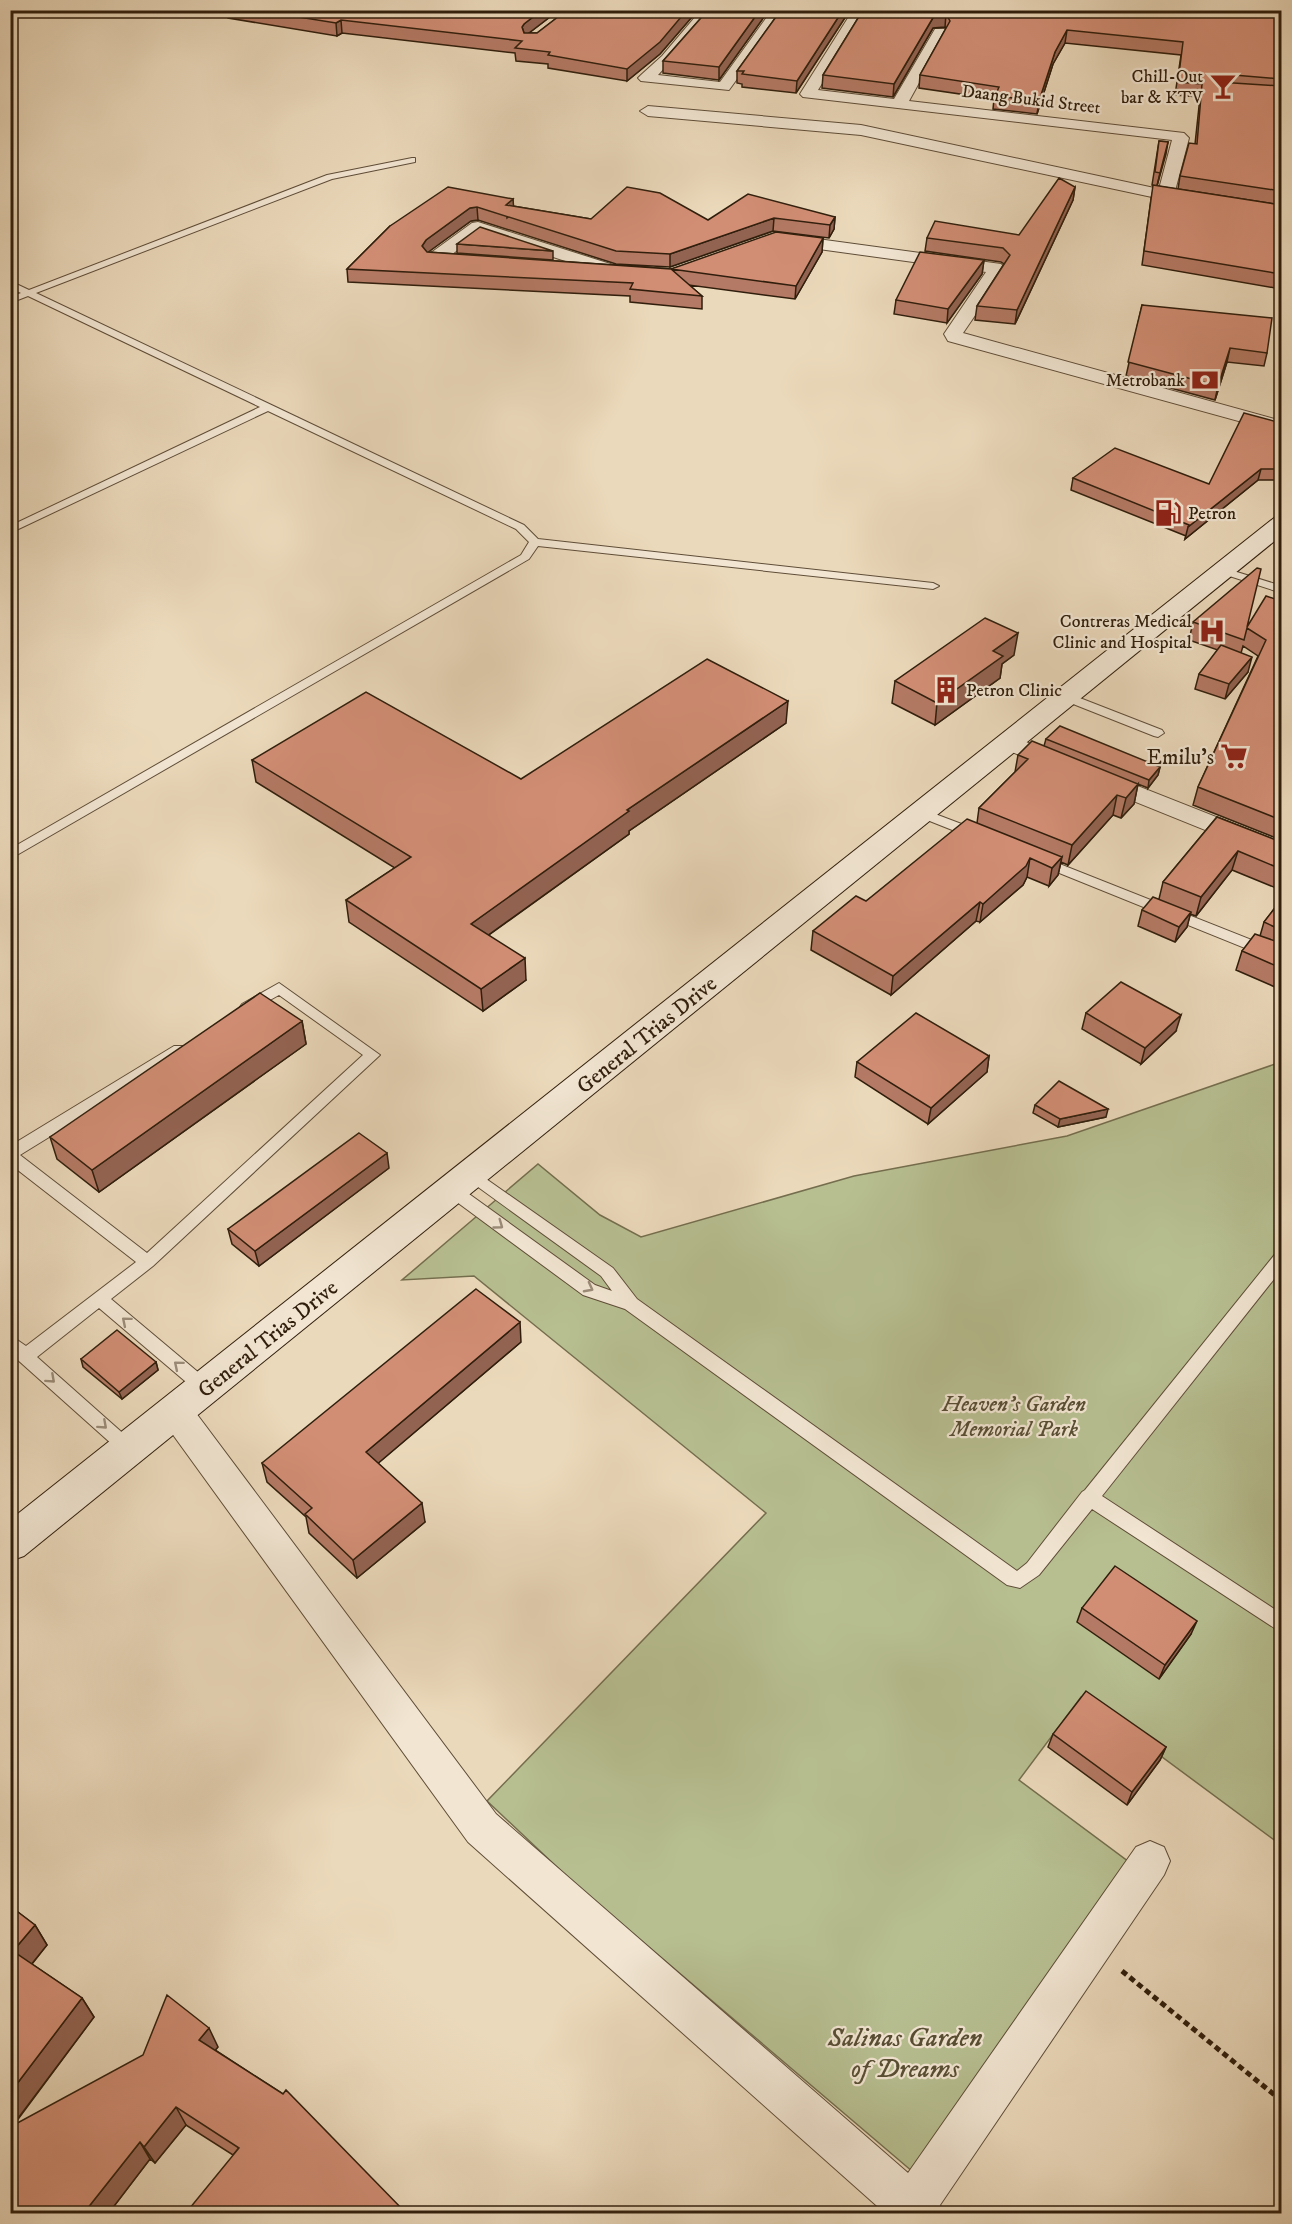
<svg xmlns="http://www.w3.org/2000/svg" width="1292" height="2224" viewBox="0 0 1292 2224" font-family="'IM FELL DW Pica',serif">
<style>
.green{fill:#b7bf91;stroke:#746e4e;stroke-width:1.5}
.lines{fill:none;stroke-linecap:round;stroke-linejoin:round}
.service-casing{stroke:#5f4d38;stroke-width:2}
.minor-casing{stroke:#5f4d38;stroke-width:2}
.secondary-casing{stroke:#301e0c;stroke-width:2}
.path{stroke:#301e0c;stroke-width:5;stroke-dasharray:6 4;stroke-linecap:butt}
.service{fill:#f2e6d3;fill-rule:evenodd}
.minor{fill:#f2e6d3;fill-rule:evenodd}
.secondary{fill:#f2e6d3;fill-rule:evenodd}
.wall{fill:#b57a65;stroke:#301e0c;stroke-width:1.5}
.shaded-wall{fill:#936352;stroke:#301e0c;stroke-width:1.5}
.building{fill:#d28e75;stroke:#301e0c;stroke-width:1.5}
.oneway{stroke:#9b8c79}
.labels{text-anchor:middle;stroke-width:4.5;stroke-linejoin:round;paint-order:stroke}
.far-poi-label{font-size:18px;fill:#301e0c;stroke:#f2e6d3;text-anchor:end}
.far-street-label{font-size:18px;fill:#301e0c;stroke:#f2e6d3}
.poi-label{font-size:22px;fill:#301e0c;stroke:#f2e6d3;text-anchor:end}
.street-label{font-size:22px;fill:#301e0c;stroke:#f2e6d3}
.park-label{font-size:22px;font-style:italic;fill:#584e34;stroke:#f2e6d3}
.near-park-label{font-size:27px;font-style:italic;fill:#584e34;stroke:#f2e6d3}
</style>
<rect width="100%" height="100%" fill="#ebd9bb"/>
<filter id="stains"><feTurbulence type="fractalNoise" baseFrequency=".00333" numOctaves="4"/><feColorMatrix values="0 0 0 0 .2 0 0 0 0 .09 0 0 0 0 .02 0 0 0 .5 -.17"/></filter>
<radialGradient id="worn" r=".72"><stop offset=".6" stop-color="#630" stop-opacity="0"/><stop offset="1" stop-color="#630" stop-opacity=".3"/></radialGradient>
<path class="green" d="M1281,1062V1845L1081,1697L1019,1780L1129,1862L913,2172L576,1885L487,1801L766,1513L474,1276L402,1280L538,1164L600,1215L641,1237L854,1176L1067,1136Z"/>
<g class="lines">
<defs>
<path id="service" d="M412,158H415V162L332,179L36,293L524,525L538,539L933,583L939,586L933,589L538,546L529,559L10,859V849L521,555L529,542L516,529L268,411L10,533V526L260,407L28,296L10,303V297L21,293L10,288V281L29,290L327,175Z
M1224,568L1282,586V593L1220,573L1218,571Z
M1067,693L1162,730L1164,733L1158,737L1154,736L1063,700L1061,697Z
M922,809L980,831L982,834L980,837H970L917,816L916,813L917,810Z
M1042,857L1282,952V963L1037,864L1035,861Z
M279,983L380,1055L153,1266L111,1299L211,1383L213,1388L211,1393L205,1395L199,1393L99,1308L37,1357L135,1444L138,1449L135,1454L129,1456L123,1454L10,1353V1335L26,1346L136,1262L10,1164V1146L174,1046H184L186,1050L184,1054L20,1155L147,1253L363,1055L279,995L252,1010H242L240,1007L242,1004Z
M472,1169L613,1268L637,1299L1017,1571L1027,1563L1082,1492L1085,1490L1276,1253L1282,1251V1269L1102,1496L1282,1614V1633L1092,1509L1039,1575L1020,1588L1007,1585L625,1309L583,1295L446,1194L444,1190L446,1186H458L595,1285L612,1291L601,1276L467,1179L464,1175L467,1171Z"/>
<path id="minor" d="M701,10H716L658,75L720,82L772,10H787L729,90L641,81L638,78L641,75L662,56Z
M853,10H867L818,90L894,99L935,29H945L947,32L909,101L1184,133L1189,138L1175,191L1282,207V217L1166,200L861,135L648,116L640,111L648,106L861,125L1159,189L1172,140L803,97L800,94Z
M478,222L623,268L626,272L617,277L611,276L480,233L451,255L470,257L473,261L470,265L428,263L425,259L428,255L472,223Z
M781,234L1001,264L1006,270L963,333L1282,421V433L948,341L944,334L986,272L775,243L772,239Z
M1011,736L1282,843V861L1002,748L999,743L1002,738Z
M175,1397L187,1401L496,1814L908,2173L1136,1847L1150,1841L1164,1847L1170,1861L1164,1875L940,2205L944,2214H886L468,1842L163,1421L158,1411L163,1401Z"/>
<path id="secondary" d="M1282,516V535L24,1556L10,1561V1520L1274,518Z"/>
</defs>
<use href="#service" class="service-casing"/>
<use href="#minor" class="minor-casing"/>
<use href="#secondary" class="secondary-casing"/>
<path class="path" d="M1122,1971L1282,2101"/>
<use href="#service" class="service"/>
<use href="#minor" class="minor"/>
<use href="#secondary" class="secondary"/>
</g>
<path class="wall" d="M227,10H394L389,16H396L402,10H559L529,33H537L567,10H698L660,54L627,81L548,68V64L516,61L515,53L342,33L337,36L228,18Z
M708,10H769L719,80L663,73V61Z
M781,10H850L796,93L742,87V84L737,83V71Z
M863,10H1281V205L1178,189L1180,176L1195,144L1200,97L1175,95L1181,55L1065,43L1053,64L1037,114L993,109L994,99L919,88L920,75L946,28L945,27L933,28L893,97L822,88L823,75Z
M1159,141L1168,142L1157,186L1281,205V289L1142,265L1151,199L1154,186L1152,185Z
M1075,187L1073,200L1015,324L975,320L977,306L1004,264L1001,262L925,251L927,238L1019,235Z
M513,199V206L591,219L708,220L835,217L834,229L829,238L773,231L670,267L616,264L478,220L471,221L428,252L671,269L823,238L822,252L795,299L689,285L702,296V309L630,302V296L348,282L347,269L390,226Z
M457,244L553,251V260L457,253Z
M984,260L982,274L947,323L894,314L896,300Z
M1142,305L1267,353L1264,366L1227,362L1215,400L1126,376Z
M1281,423V476L1280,480H1258L1185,539L1186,536L1071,490L1073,478L1209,484Z
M1281,601V840L1193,805L1198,787L1258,656L1243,646L1241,653L1248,672L1225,699L1195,689L1199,674L1218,650L1189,640L1193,622L1247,627Z
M1014,655L1002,664L1000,678L935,725L892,703L895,681Z
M786,723L629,831V834L489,935L526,980L483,1011L349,922L346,900L395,868L256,782L252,760L521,779Z
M1046,739L1160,767L1158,775L1148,788L1138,784L1134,804L1121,818L1113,815L1068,865L1061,862L1058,875L1049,886L1027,877L1023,885L980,922L976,921L891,995L811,950L813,931L866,901L977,823L979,808L1015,772L1018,755L1044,746Z
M1217,817L1281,842V890L1232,870L1196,916L1190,914L1187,927L1175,942L1138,926L1142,910L1159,899L1163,882Z
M1281,900V979L1275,987L1236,970L1242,951L1260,936L1264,922Z
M1086,1013L1176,1031L1141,1064L1082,1029Z
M302,1021L306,1044L99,1192L57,1159L50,1137Z
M989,1056L987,1072L928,1124L855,1077L857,1062Z
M1035,1105L1106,1117L1058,1127L1033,1113Z
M389,1168L259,1266L232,1244L228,1229Z
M521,1342L378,1463L425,1522L357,1578L309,1533L306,1517L267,1482L262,1463Z
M81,1359L156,1362L158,1370L122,1399L83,1367Z
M1082,1608L1191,1634L1159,1679L1077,1622Z
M1053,1734L1166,1747L1160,1760L1127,1805L1048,1747Z
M10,1906L35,1925L47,1945L32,1964L82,1998L94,2017L13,2126L218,2047L215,2050L283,2094L233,2155L186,2125L155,2163L150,2159L108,2214H10Z"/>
<path class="shaded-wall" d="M394,10L383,23L382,11Z
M542,10H559L525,36L522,27L524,24Z
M687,10H698L660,54L627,81V69Z
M760,10H769L719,80V67Z
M843,10H850L796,93L797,81Z
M946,14L945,27L933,28L893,97L894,84L934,16Z
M341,20L342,33L337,36L336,23Z
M1067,30L1065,43L1053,64L1037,114L1039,101L1055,52Z
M1222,74L1219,87L1216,80Z
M1168,142L1166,154L1157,186L1160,173Z
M1075,187L1073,200L1015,324L1017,310Z
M513,199L514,212L507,218L506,205Z
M477,207L478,220L471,221L427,253L422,246L426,240L470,208Z
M835,217L834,229L829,238L830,225Z
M774,218L773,231L670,267V254Z
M823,238L822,252L795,299L796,286Z
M984,260L982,274L947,323L948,309Z
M1230,348L1227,362L1215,400L1218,386Z
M1261,469L1258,480L1185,539L1188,527Z
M1018,633L1014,655L1002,664L1000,678L935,725L937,703L993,651Z
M1252,657L1248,672L1225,699L1229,684Z
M788,701L786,723L629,831V834L473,946L471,924L627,810Z
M1160,767L1158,775L1148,788L1149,780Z
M1138,784L1134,804L1121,818L1126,798Z
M1117,795L1113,815L1068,865L1072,845Z
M1238,851L1232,870L1196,916L1201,897Z
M1062,857L1058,875L1049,886L1052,868Z
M1030,858L1027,877L1023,885L980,922L983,904Z
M980,902L976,921L891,995L893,976Z
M1191,912L1187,927L1175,942L1179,927Z
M525,958L526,980L483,1011L481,989Z
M1281,967V979L1275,987L1281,968Z
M1181,1015L1176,1031L1141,1064L1145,1048Z
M302,1021L306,1044L99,1192L92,1170Z
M989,1056L987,1072L928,1124L931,1108Z
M1108,1109L1106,1117L1058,1127L1060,1119Z
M387,1153L389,1168L259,1266L255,1251Z
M520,1322L521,1342L369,1471L366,1452Z
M156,1362L158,1370L122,1399L119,1392Z
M422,1503L425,1522L357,1578L353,1560Z
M1197,1621L1191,1634L1159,1679L1165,1665Z
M1166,1747L1160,1760L1127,1805L1132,1792Z
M35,1925L47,1945L26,1971L13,1951Z
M82,1998L94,2017L10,2129V2093Z
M209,2028L218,2047L208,2059L199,2040Z
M176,2107L186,2125L155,2163L144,2147Z
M140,2142L150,2159L108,2214H83Z"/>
<path class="building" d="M255,10H382L386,16H396L402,10H542L524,24L522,27L524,33H537L567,10H687L660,42L627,69L548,55L550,52L515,48L522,41L341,20L336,23Z
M708,10H760L719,67L663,61Z
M781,10H843L797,81L742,74L744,71H737Z
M863,10H1281V79L1222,74L1216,80L1218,82L1281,86V191L1180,176L1189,143L1197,144L1202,84L1178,82L1183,42L1067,30L1055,52L1039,101L995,96L999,87L920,75L950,21L946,14L934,16L894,84L823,75Z
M1159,141L1168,142L1160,173L1155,172Z
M1059,178L1075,187L1017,310L977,306L1010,255L1003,248L927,238L935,221L1019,235Z
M1153,185L1281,205V274L1144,251Z
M448,187L513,199L506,205L591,219L627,187L660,193L708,220L748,194L835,217L830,225L774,218L670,254L616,251L477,207L470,208L426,240L422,246L427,252L671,269L702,296L630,289L633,283L347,269L390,226Z
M480,227L553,251L457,244Z
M776,232L823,238L796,286L671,269Z
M920,252L984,260L948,309L896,300Z
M1142,305L1272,318L1267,353L1230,348L1218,386L1128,362Z
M1244,413L1281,423V469H1261L1188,527L1189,525L1073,478L1115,448L1209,484Z
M1257,568L1261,569L1247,627L1266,596L1281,601V820L1198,787L1266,640L1247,628L1244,640L1193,622Z
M985,618L1018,633L993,651L1003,656L937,703L895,681Z
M1221,645L1252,657L1229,684L1199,674Z
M707,659L788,701L627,810L629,811L471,924L525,958L481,989L346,900L411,857L252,760L366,692L521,779Z
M1060,726L1160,767L1149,780L1046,739Z
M1032,741L1138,784L1126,798L1117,795L1072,845L979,808L1028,759L1018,755Z
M1217,817L1281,842V869L1238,851L1201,897L1163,882Z
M967,819L1062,857L1052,868L1030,858L1026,866L983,904L980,902L893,976L813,931L856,896L866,901Z
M1153,897L1191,912L1179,927L1142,910Z
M1281,900V930L1264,922Z
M1255,934L1281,943V968L1242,951Z
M1121,982L1181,1015L1145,1048L1086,1013Z
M260,993L302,1021L92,1170L50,1137Z
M916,1013L989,1056L931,1108L857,1062Z
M1059,1081L1108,1109L1060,1119L1035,1105Z
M359,1133L387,1153L255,1251L228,1229Z
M476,1289L520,1322L366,1452L422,1503L353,1560L305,1514L312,1508L262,1463Z
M117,1330L156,1362L119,1392L81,1359Z
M1115,1566L1197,1621L1165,1665L1082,1608Z
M1086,1691L1166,1747L1132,1792L1053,1734Z
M10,1906L35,1925L13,1951L82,1998L10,2093Z
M167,1995L209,2028L199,2040L283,2094L286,2090L407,2214H185L239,2148L176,2107L144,2147L140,2142L83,2214H10V2127L143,2055Z"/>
<defs><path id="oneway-chevron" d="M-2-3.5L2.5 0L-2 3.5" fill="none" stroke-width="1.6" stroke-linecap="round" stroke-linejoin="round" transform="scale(1.5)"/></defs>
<g class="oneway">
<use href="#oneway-chevron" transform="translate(499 1225) rotate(36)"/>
<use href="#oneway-chevron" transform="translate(589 1288) rotate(28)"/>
<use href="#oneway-chevron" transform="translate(126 1321) rotate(-140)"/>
<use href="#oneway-chevron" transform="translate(178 1365) rotate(-140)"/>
<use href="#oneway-chevron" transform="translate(51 1379) rotate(42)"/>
<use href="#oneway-chevron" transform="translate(103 1425) rotate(42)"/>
</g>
<defs>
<symbol id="bar-bare" viewBox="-9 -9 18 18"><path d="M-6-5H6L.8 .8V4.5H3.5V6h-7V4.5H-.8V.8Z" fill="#8f2418" stroke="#f2e6d3" stroke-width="2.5" paint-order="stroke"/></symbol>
<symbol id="bank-bare" viewBox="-9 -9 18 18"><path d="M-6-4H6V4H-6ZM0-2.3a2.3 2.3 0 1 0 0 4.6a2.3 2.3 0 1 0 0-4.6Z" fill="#8f2418" stroke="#f2e6d3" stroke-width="2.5" paint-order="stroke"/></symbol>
<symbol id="fuel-bare" viewBox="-9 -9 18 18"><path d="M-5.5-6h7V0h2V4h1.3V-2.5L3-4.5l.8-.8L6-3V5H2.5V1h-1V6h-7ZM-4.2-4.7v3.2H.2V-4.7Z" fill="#8f2418" stroke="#f2e6d3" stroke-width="2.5" paint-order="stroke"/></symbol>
<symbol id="hospital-bare" viewBox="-9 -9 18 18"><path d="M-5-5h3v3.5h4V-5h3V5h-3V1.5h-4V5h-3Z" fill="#8f2418" stroke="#f2e6d3" stroke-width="2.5" paint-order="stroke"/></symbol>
<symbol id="building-bare" viewBox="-9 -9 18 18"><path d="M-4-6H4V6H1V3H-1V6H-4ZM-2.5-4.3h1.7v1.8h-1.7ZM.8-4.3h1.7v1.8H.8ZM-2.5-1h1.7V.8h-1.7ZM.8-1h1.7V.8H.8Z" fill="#8f2418" stroke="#f2e6d3" stroke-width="2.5" paint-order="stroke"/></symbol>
<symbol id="supermarket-bare" viewBox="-9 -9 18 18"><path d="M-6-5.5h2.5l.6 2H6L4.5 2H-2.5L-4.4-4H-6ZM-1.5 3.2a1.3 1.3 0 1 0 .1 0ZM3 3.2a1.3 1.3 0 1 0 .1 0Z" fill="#8f2418" stroke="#f2e6d3" stroke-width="2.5" paint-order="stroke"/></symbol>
</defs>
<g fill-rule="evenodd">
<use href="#bar-bare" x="1204" y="67" width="38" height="38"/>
<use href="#bank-bare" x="1186" y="361" width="38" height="38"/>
<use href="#fuel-bare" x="1149" y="494" width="38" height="38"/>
<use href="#hospital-bare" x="1193" y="612" width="38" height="38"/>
<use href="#building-bare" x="927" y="671" width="38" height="38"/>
<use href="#supermarket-bare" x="1215" y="737" width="38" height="38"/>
</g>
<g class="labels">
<g class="far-poi-label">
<text x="1203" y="82">Chill-Out<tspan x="1203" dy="21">bar &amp; KTV</tspan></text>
<text x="1185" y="386">Metrobank</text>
<text x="1188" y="519" text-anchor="start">Petron</text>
<text x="1192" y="627">Contreras Medical<tspan x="1192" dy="21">Clinic and Hospital</tspan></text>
<text x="966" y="696" text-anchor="start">Petron Clinic</text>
</g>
<g class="far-street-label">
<text transform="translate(1031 99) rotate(7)" y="6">Daang Bukid Street</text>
</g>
<g class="poi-label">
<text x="1214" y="764">Emilu's</text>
</g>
<g class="street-label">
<text transform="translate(646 1034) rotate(-39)" y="8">General Trias Drive</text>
<text transform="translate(267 1338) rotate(-39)" y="8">General Trias Drive</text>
</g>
<g class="park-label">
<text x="1014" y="1411">Heaven's Garden<tspan x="1014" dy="25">Memorial Park</tspan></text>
</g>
<g class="near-park-label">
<text x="905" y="2046">Salinas Garden<tspan x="905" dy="31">of Dreams</tspan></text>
</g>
</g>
<rect width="1292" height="2224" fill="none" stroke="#ebd9bb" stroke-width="36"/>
<rect x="12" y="12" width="1268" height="2200" fill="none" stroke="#301e0c" stroke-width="3"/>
<rect x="18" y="18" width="1256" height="2188" fill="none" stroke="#301e0c" stroke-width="1.5"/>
<rect width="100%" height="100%" filter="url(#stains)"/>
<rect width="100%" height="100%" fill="url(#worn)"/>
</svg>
